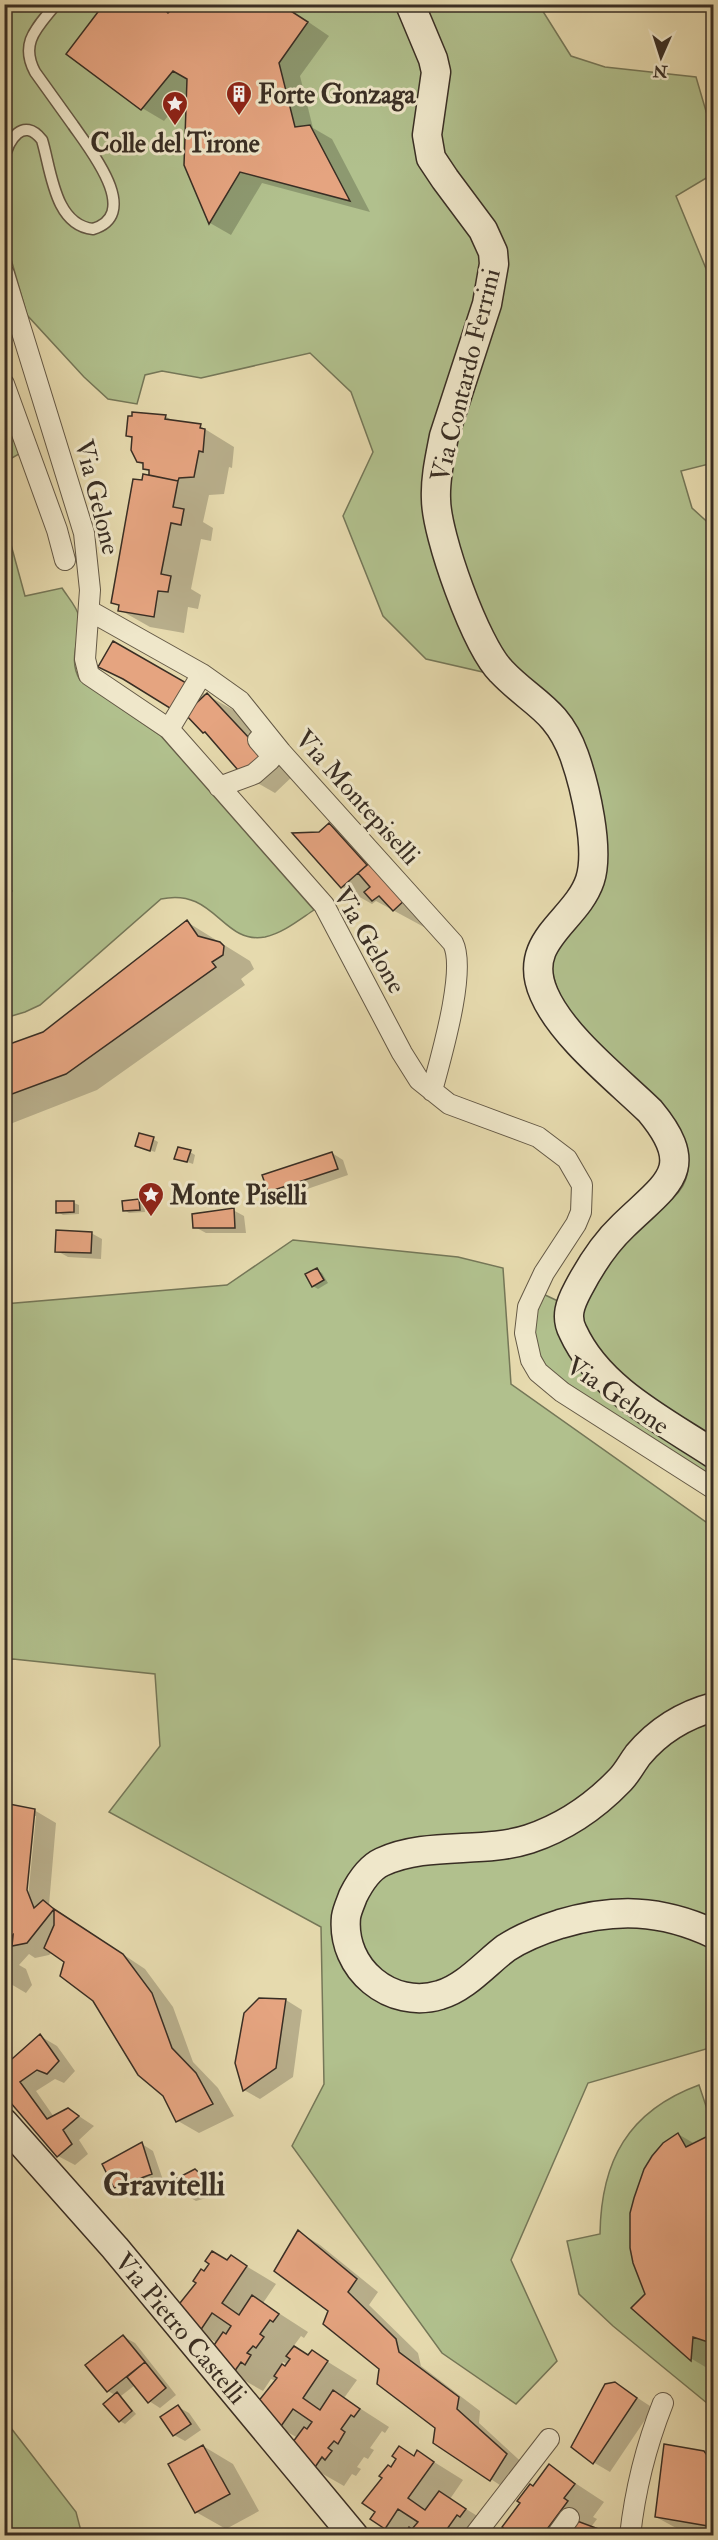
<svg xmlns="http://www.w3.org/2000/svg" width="718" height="2540" viewBox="0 0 718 2540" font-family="'IM FELL Double Pica',serif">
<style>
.green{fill:#b1c08d;stroke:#757758;stroke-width:1.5}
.shadow{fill:#0003;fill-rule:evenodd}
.building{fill:#e5a480;stroke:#392e24;stroke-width:1.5}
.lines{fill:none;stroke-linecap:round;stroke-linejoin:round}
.lane-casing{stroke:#645946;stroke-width:13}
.street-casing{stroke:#645946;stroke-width:22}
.secondary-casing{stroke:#392e24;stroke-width:31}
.lane{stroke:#efe7ca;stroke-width:10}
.street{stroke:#efe7ca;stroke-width:20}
.secondary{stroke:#efe7ca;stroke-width:28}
.labels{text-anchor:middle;stroke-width:6;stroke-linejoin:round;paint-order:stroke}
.poi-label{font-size:26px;font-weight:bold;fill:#392e24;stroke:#efe7ca;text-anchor:start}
.street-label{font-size:26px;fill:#392e24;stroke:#efe7ca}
.district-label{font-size:32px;font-weight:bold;fill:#392e24;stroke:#efe7ca}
</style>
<rect width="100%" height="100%" fill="#e6daae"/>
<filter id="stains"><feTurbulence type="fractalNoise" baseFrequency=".00333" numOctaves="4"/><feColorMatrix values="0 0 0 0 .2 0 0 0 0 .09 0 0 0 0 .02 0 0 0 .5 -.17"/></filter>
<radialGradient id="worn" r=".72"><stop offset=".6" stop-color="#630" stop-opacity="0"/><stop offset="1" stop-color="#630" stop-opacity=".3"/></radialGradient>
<path class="green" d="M4,5H539L571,56L605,67L696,77L713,135V174L676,196L714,288L713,463L681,471L692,508L714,528L713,1442L647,1400L587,1343L578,1304C596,1281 612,1256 631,1234C660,1201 698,1199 686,1144L565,1013L551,969L558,944L590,907L582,745L500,676L426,659L383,616L343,516L373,452L351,392L310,353L201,378L162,371L145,375L137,404L108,399L84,377L27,315L5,238Z
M4,417H11L26,450L5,462Z
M4,519L25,596L62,588C67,596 78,608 79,617C81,639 67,659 80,680L161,736L314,910C299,920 283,933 265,937C222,945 215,887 161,899L40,1005L25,1012L5,1018V899L12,891L4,881V650L7,647L4,644Z
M293,1240L458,1257L503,1268L511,1384L713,1527V2047L588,2083L511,2260L557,2361L516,2404L442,2353L292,2146L324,2084L321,1927L109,1812L160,1746L155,1674L13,1659L5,1660L4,1304L227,1285Z
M543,1294L560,1302L557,1315L713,1467V1479L551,1373C531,1347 529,1323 543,1294Z
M699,2085L714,2130L713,2408L613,2326L579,2294L567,2241L600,2234C601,2161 628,2111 699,2085Z
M4,2419L76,2512L82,2535H5Z"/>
<path class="shadow" d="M106,4H164L172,11L179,4H282L329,36L300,76L313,128L332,139L370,212L262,183L231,235L210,223L185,164L188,91L164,121L142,108Z
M165,416L173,421L200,426L234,447L232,468L229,467L224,494L209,495L203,522L213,528L211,541L201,539L191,589L201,595L198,609L188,607L184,633L150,627L120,610V607L113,602L143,482L150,477L151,472L138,461L133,439L128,435Z
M114,643L237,712L295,774L275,793L245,776L192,719L100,666Z
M330,825L359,842L436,916L424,927L376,901L372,904L342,887L295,834L320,833Z
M187,922L250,961L254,969L241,979L245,985L97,1090L5,1126L4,1048L44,1033Z
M153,1139L158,1142L155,1152L137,1146Z
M190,1152L195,1155L193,1164L176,1158Z
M332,1153L343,1160L348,1175L281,1198L269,1191Z
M139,1201L144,1204L145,1212L129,1213L124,1210Z
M74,1203L79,1205V1214L63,1215L58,1212Z
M233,1210L244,1216L246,1233H206L195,1227Z
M91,1233L102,1239L101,1259L68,1257L57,1251Z
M317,1270L322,1273L328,1283L318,1289L313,1286Z
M4,1802L34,1810L56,1823L49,1905L145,1969L173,2007L193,2062L218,2088L234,2116L199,2133L178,2121L164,2095L66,1962L52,1952L49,1955L35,1958L29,1954L19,1965L26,1969L32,1985L26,1993L4,1980ZM33,1816H36L28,1898L25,1897Z
M286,2000L302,2010L293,2077L260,2099L244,2090Z
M40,2036L57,2046L75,2071L64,2083L55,2079L36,2091L54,2117L68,2109L94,2126L79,2140L88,2154L75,2165L58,2156L4,2092Z
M678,2134L695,2144L714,2134V2380L712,2371L692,2359L634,2308L646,2294Z
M142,2144L153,2151L163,2180L127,2194L116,2187Z
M195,2171L206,2177L223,2193L196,2201L184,2194Z
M299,2232L320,2245L378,2292L369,2305L418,2353L421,2366L480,2411L479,2423L528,2468L512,2493L435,2442L437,2427L380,2368L330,2310Z
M231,2257L276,2284L263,2303L308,2332L304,2338L301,2336L293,2347L309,2356L312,2352L357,2380L344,2398L389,2427L385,2433L382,2431L370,2448L374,2450L368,2459L364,2457L357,2467L361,2469L356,2476L352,2474L344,2486L314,2469L298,2438L280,2428L276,2381L271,2379L263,2391L233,2374L217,2343L199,2332L205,2273L228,2261ZM283,2362L288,2365L285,2368L281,2365Z
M124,2337L135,2343L176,2395L160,2408L149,2401L135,2385L121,2396L136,2414L125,2424L120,2421L115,2395L108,2391Z
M615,2383L653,2408L610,2472L593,2462Z
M178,2407L189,2413L201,2430L185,2441L174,2435Z
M203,2446L233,2464L259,2511L226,2529L196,2512Z
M418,2452L463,2480L450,2499L495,2527L491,2533L487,2532L485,2536H399L386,2528L377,2512L391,2469L415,2457Z
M704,2452L714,2458V2535L678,2529L656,2517Z
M549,2466L604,2502L593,2517L597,2519L591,2527L609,2536H516L533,2487Z"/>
<path class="building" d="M104,4H159L168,13L177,4H280L308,22L279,63L295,127L310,125L350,201L240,172L209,224L184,165L187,79L173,71L141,110L66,54Z
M132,412L166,415L165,419L201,424L200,428L205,429L203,452L199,451L194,477L179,478L178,481L149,475V470L143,469V463L137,462L131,450L132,437L126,436L128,416H132Z
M143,474L178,481L173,507L184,509L181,525L171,523L161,574L171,576L168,592L158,591L154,617L118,611L119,605L111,603L133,479L142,480Z
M113,641L188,684L173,710L123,679L98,667Z
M207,693L266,756L244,777L205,732L203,733L185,714Z
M329,823L367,865L341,888L292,833L319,832Z
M373,860L407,898L393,911L379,896L372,901L364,892L370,887L358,873Z
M187,920L198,936L220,942L224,946L223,955L212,962L216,967L66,1074L4,1097V1046L43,1032Z
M139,1133L154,1137L150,1151L135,1146Z
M178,1147L191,1150L187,1162L174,1159Z
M332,1152L338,1169L268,1192L262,1175Z
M139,1199L140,1210L123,1211L122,1201Z
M56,1201H74V1212L56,1213Z
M234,1208L235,1228H193L192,1214Z
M56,1230L92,1232L91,1253L55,1252Z
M317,1268L324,1280L312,1287L305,1274Z
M4,1803L35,1809L27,1890L34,1908L43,1900L54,1909L27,1943L12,1946L13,1935L4,1945Z
M54,1909L123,1954L152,1993L172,2048L196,2073L213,2104L176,2122L163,2096L138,2075L93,2001L60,1976L64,1962L44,1948L54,1925Z
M4,1956L11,1973L4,1980Z
M259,1998L286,1999L276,2068L243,2091L235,2063L244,2013Z
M40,2034L59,2061L47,2074L37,2070L20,2082L47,2119L68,2108L79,2116L63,2130L72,2144L57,2157L4,2095V2066Z
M678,2133L686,2147L714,2133V2344L693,2337L691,2361L631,2308L645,2294L633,2263L630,2248V2213L634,2198L644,2169L652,2156L663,2143Z
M142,2142L152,2174L114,2188L102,2164Z
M195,2169L214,2187L184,2196L170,2182Z
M298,2230L357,2279L348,2292L396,2339L399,2352L459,2397L457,2409L507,2454L490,2481L433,2443L435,2428L377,2384L379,2369L323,2324L328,2311L274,2271Z
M212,2251L227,2260L231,2255L247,2266L222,2303L239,2315L252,2295L279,2314L273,2322L270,2320L260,2334L264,2337L256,2348L253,2346L247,2353L251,2355L245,2365L241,2362L232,2375L210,2351L223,2332L226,2334L231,2326L212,2313L198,2334L176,2308L196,2283L193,2281L201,2269L204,2271L209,2264L205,2261Z
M123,2335L145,2362L107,2392L85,2365Z
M294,2346L308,2355L312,2350L328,2361L303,2398L320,2410L333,2390L360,2409L354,2417L351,2415L341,2429L345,2432L338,2444L334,2441L328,2448L332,2451L325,2460L322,2457L313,2470L290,2446L304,2427L307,2429L312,2422L293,2409L279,2429L257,2403L277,2378L274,2376L282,2364L285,2366L290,2359L286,2356Z
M714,2360V2382L709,2379Z
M145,2362L166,2388L148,2403L127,2377Z
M615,2382L637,2398L593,2464L571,2447L605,2384Z
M117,2392L132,2411L119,2422L103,2404Z
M178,2405L191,2424L173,2436L160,2417Z
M664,2444L704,2451L714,2465V2527L655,2517Z
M203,2445L230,2494L195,2513L168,2464Z
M399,2446L414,2456L417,2450L434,2462L408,2498L425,2510L439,2491L466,2509L460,2517L457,2515L447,2529L451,2532L449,2536H404L409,2527L412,2529L418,2522L398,2509L385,2529L370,2519L375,2512L362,2503L382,2478L379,2476L388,2465L391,2467L396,2459L392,2456Z
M549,2464L575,2484L564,2498L568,2501L542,2536L538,2533L537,2536H513L502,2527L520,2503L517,2501L530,2484L533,2486Z
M569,2518L604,2531V2536H567Z"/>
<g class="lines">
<defs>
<path id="lane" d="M4,160C8,140 23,116 42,140C51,169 54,225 93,229C143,214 88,147 73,125C60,107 48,90 35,72C19,42 38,27 56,4"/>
<path id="street" d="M4,274L84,533L90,590L85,659L89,675L169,729L324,905L402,1053L419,1080L449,1104L538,1137L567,1159L582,1185L581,1212L576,1224L544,1273L528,1307L525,1333L531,1360L538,1372L562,1392L714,1489
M4,384L57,530L65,560
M90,611L202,674L240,701L281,752L453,943C467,971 440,1060 432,1091
M169,729L202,674
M219,787L254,774L270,760L271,755L258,740
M474,2536L549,2439
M556,2536L569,2518
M630,2536C635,2490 646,2446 663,2403"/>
<path id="secondary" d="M410,4L433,59L436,72L427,135L431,158L445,179L483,230L493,252L494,264L487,304L444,436C440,457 435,478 436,499C436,535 476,646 501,671C531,703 557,708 574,755C585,786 600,849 590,880C576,922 520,940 544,994C562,1036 617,1079 650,1111C699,1170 666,1184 623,1226C604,1244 590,1266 578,1289C570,1304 565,1317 573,1332C599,1389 664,1421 714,1454
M714,1707C684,1715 658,1731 638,1755C632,1763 627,1773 620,1780C594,1807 565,1827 529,1839C483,1854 427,1841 382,1862C369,1868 359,1884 353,1896C351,1902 347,1910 346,1917C341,1969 391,2010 440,1995C465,1988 486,1963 506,1948C523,1937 541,1930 560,1924C615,1908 661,1909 714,1934
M4,2123L115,2248L354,2536"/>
</defs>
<use href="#lane" class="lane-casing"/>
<use href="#street" class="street-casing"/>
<use href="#secondary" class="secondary-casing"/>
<use href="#lane" class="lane"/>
<use href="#street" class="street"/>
<use href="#secondary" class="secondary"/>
</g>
<defs>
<symbol id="building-pin" viewBox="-11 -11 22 30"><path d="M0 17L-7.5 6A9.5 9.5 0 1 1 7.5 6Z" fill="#8f2418" stroke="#efe7ca"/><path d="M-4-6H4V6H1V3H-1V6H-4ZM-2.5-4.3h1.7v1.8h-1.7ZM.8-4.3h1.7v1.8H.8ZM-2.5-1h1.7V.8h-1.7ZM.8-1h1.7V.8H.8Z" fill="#fff"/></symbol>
<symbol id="sight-pin" viewBox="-11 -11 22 30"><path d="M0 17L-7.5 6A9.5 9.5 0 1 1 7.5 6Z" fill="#8f2418" stroke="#efe7ca"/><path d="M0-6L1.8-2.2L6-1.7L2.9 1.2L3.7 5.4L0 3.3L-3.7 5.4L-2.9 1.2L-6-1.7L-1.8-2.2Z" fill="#fff"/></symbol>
</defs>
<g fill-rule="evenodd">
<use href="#building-pin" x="224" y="79" width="30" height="40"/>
<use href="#sight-pin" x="160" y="89" width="30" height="40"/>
<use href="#sight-pin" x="136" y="1180" width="30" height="40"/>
</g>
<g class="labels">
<g class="poi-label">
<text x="258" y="103">Forte Gonzaga</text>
<text x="175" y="152" text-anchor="middle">Colle del Tirone</text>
<text x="170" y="1204">Monte Piselli</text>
</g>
<g class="street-label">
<text transform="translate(465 375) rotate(-76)" y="9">Via Contardo Ferrini</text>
<text transform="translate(98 497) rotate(76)" y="9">Via Gelone</text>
<text transform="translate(358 797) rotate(48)" y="9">Via Montepiselli</text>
<text transform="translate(370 940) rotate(60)" y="9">Via Gelone</text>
<text transform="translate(618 1395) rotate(34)" y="9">Via Gelone</text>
<text transform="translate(181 2328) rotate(50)" y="9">Via Pietro Castelli</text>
</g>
<g class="district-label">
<text x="164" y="2195">Gravitelli</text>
</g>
</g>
<rect width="718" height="2540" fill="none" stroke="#e6daae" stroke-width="24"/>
<rect x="6" y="6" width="706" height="2528" fill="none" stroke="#392e24" stroke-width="3"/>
<rect x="12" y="12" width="694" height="2516" fill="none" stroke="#392e24" stroke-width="1.5"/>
<g transform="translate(661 57) rotate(183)" stroke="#efe7ca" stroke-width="4.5" paint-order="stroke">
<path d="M0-4.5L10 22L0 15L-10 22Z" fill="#392e24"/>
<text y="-9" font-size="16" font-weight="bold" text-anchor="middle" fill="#392e24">N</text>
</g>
<rect width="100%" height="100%" filter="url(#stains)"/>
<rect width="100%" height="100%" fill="url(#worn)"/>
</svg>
